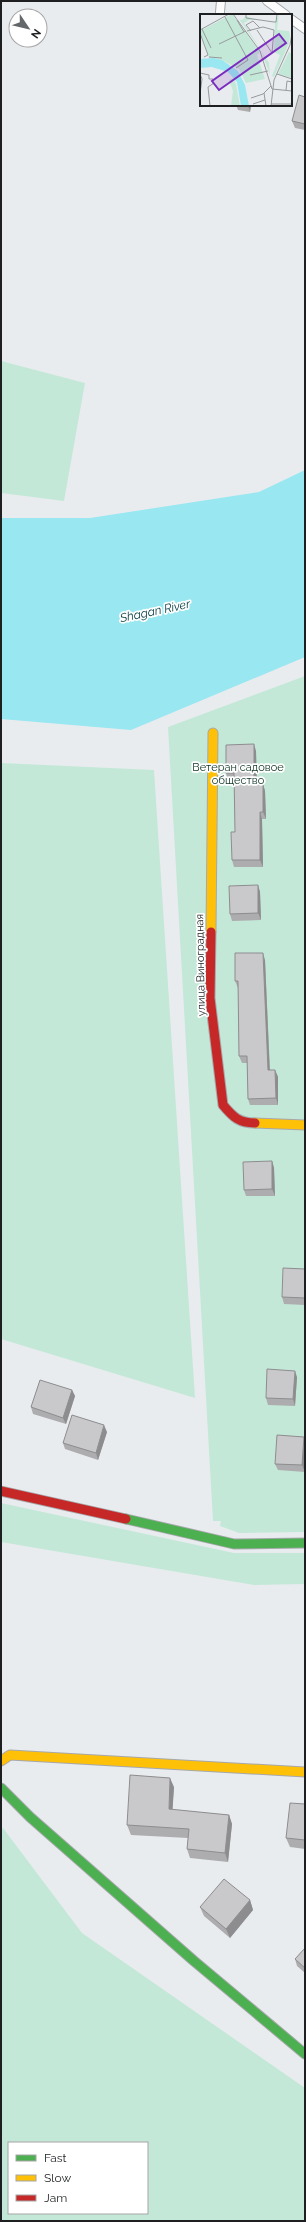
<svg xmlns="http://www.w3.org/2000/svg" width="306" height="2222" viewBox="0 0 306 2222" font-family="Raleway,sans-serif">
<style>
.green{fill:#c4e8d7;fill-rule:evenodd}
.water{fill:#98e7f1}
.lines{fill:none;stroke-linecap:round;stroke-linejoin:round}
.lane-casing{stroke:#a6a8ab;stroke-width:10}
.fast-casing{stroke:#a6a8ab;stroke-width:11}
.slow-casing{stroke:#a6a8ab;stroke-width:11}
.jam-casing{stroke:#a6a8ab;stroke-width:11}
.lane{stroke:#fcfcfd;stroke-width:8}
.fast{stroke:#4caf50;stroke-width:9}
.slow{stroke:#ffc107;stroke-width:9}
.jam{stroke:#c62828;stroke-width:9}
.wall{fill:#adadaf}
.shaded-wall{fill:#8d8d8f}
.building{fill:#c9c9cc;stroke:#8d8d8f}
.labels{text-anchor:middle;stroke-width:3.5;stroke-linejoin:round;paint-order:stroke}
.park-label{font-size:11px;fill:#0d3322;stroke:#fff}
.street-label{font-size:11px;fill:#1d1f21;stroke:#fff}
.water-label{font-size:12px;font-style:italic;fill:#00373d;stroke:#fff}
.inset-road{fill:none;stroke:#979a9d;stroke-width:1}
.view{fill:#7b2cbf;fill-opacity:0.15;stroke:#7b2cbf;stroke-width:2}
.inset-edge{fill:none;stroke:#1d1f21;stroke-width:2}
</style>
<rect width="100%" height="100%" fill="#e9ecef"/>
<path class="green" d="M1,361L85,383L64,501L1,493Z
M305,676V1532L239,1533L220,1526L221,1521H213L168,727Z
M1,763L154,770L195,1398L1,1339Z
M1,1503L234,1553H305V1584L254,1585L1,1542Z
M3,1828L82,1933L305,2088V2221H1V1829ZM9,2143H147V2213H9Z"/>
<path class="water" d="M305,470V657L131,730L1,719V518H90L259,492Z"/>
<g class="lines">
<defs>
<path id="lane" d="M267,1L286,15
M220,12L221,1
M291,19L305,29"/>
<path id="fast" d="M126,1519L234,1544L305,1543
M1,1788L30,1817L194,1961L305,2054"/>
<path id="slow" d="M211,932L213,733
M255,1123L305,1125
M1,1761L10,1755L305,1772"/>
<path id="jam" d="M211,932L210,998L223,1105C233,1117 239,1123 255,1123
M1,1491L126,1519"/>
</defs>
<use href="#lane" class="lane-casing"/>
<use href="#fast" class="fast-casing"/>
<use href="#slow" class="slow-casing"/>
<use href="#jam" class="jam-casing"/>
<use href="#lane" class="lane"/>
<use href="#fast" class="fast"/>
<use href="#slow" class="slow"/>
<use href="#jam" class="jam"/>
</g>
<path class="wall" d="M305,97V130L295,128L292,121Z
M236,105H251L250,112L238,110Z
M256,751L257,784H263L265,791L266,819H262L263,867H234L232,860L235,832L234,780H228L226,773Z
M258,885L260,892L261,920L232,921L230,914Z
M265,960L270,1070H275L278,1077V1105H250L248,1099L247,1063H242L239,1056L238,988L235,981Z
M272,1161L274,1168L275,1196H246L244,1190Z
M305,1269V1305L284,1304L282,1297Z
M297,1377L295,1406L268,1405L266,1398Z
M72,1390L75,1396L66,1424L33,1414L31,1407Z
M107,1432L98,1460L65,1449L63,1443Z
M304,1437L305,1472L278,1470L275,1464Z
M174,1787L172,1810L229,1815L232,1824L228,1862L190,1858L187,1849L188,1838L131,1835L127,1825Z
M305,1804V1849L290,1847L286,1838Z
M250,1900L253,1910L230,1938L204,1916L200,1907Z
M305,1948V1973L297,1966L295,1959Z"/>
<path class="shaded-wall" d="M248,105H251L250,112Z
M254,744L256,751L257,791L254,784Z
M263,784L265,791L266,819L263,812Z
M260,812L262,819L263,867L260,860Z
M258,885L260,892L261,920L258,913Z
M263,953L265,960L270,1077L268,1070Z
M275,1070L278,1077V1105L276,1098Z
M272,1161L274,1168L275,1196L272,1189Z
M295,1371L297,1377L295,1406L293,1399Z
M72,1390L75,1396L66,1424L63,1418Z
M104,1425L107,1432L98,1460L96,1453Z
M304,1437L305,1439V1472L302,1465Z
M170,1778L174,1787L172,1819L169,1809Z
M229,1815L232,1824L228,1862L225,1853Z
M250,1900L253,1910L230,1938L226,1929Z"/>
<path class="building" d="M299,95L305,97V124L292,121Z
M254,744V784H263V812H260V860H232L231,832H235L234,773H226V745Z
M258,885V913L230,914L229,886Z
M235,953H263L268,1070H275L276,1098L248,1099L247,1056H239L238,981H235Z
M272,1161V1189L244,1190L243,1162Z
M283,1268L305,1269V1298L282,1297Z
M267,1369L295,1371L293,1399L266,1398Z
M40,1380L72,1390L63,1418L31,1407Z
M72,1415L104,1425L96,1453L63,1443Z
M277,1435L304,1437L302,1465L275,1464Z
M130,1775L170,1778L169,1809L229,1815L225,1853L187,1849L189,1829L127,1825Z
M290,1803L305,1804V1840L286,1838Z
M224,1879L250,1900L226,1929L200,1907Z
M305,1948V1968L295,1959Z"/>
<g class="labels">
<g class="park-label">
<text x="238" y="771">Ветеран садовое<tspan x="238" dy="13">общество</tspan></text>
</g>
<g class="street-label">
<text transform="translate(200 965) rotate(-91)" y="4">улица Виноградная</text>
</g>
<g class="water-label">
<text transform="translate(155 611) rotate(-12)" y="4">Shagan River</text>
</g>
</g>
<g transform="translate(200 14)">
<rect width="92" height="92" fill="#e9ecef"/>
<path d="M32,0L60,38L57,41L65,65L46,69L39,55L22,46L9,44L0,17ZM79,0L77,16L89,17L90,21L89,29L74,63L72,62L80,41L74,38L75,8ZM46,2L57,6H49L44,9L69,49L70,61L61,36L39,5L42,6ZM89,38L92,40V64L78,60ZM33,64L36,70L40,92H31L33,77L29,66Z" fill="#c4e8d7"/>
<path d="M13,44L22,46L38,57L45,71L49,92H41L37,68L28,58L12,53L0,54V45Z" fill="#98e7f1"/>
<path class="inset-road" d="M33,0L60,37L72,75L92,77M46,0V4L74,8H76L77,0M25,3L48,46L36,54M37,6L44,18M2,15L11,34M0,16L29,0M47,17L63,13L74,16L72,39L57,16M51,17L46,11L53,7L60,14M0,19L8,41L4,43M19,30L46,17M9,43L22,44M0,59L9,61V65H13V70M0,60L2,65L0,80M77,60L92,65M50,61L68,57M86,76L87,67L92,68M64,79L66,92M51,84L63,80L71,72M53,90L65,86M71,90H92M10,92L8,73L14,69M71,92L74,66L90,31L92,19"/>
<path class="view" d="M79,20L86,29L19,76L12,67Z"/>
<rect width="92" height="92" class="inset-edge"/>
</g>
<rect width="306" height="2222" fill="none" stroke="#1d1f21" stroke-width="4"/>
<rect x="8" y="2142" width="140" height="72" fill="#ffffff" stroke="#a5a5a6"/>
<rect x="16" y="2155" width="20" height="6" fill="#4caf50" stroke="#a5a5a6"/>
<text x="44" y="2162" font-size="12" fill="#1d1f21">Fast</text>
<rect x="16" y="2175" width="20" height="6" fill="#ffc107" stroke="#a5a5a6"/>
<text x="44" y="2182" font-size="12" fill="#1d1f21">Slow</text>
<rect x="16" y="2195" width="20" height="6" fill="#c62828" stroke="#a5a5a6"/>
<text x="44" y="2202" font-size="12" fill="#1d1f21">Jam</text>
<g transform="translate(28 28) rotate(125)"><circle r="19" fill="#ffffff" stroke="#a5a5a6"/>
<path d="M0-3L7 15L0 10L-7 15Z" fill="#646769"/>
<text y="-6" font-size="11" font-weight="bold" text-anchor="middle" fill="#1d1f21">N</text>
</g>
</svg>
